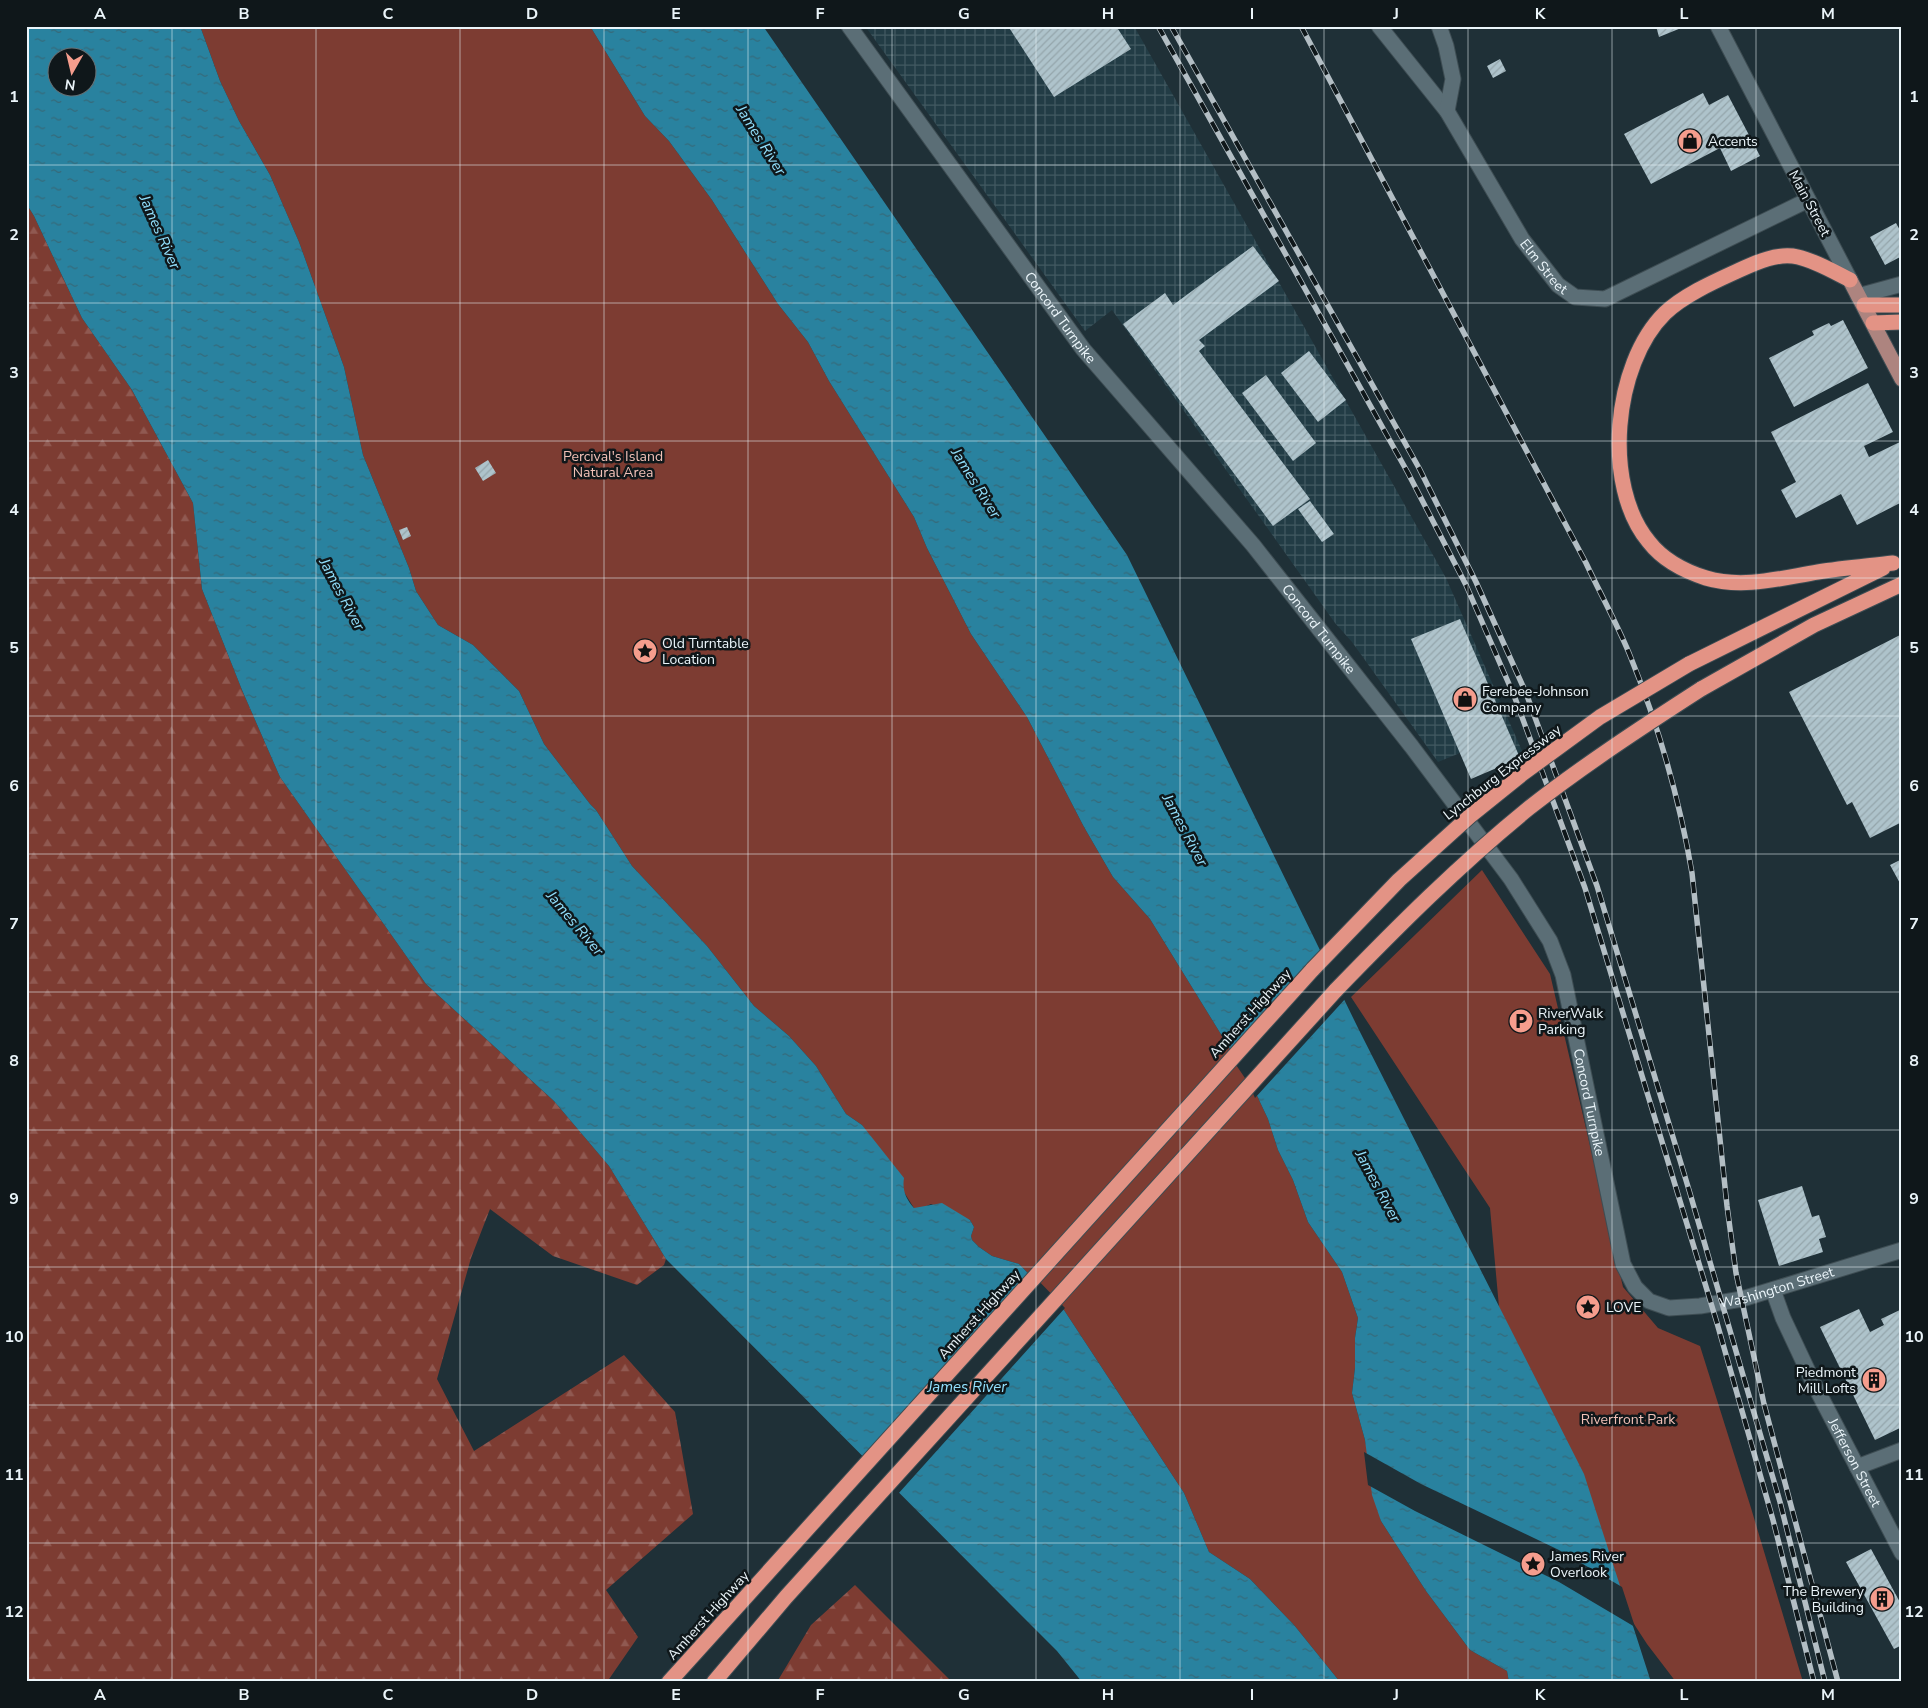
<svg xmlns="http://www.w3.org/2000/svg" width="1928" height="1708" viewBox="0 0 1928 1708" font-family="'Nunito Sans',sans-serif">
<style>
.industrial{fill:url(#industrial-grid)}
.forest{fill:url(#forest-firs)}
.park{fill:#7d3c32}
.water{fill:url(#water-ripples);fill-rule:evenodd}
.pier{fill:#1f3037}
.building{fill:url(#building-hatch)}
.lines{fill:none;stroke-linecap:round;stroke-linejoin:round}
.minor-casing{stroke:#3e4d53;stroke-width:17}
.tertiary-casing{stroke:#3e4d53;stroke-width:17}
.secondary-casing{stroke:#3e4d53;stroke-width:17}
.primary-casing{stroke:#3e4d53;stroke-width:17}
.motorway-casing{stroke:#3e4d53;stroke-width:17}
.minor{stroke:#5b6e76;stroke-width:15}
.tertiary{stroke:#5b6e76;stroke-width:15}
.secondary{stroke:#5b6e76;stroke-width:15}
.primary{stroke:#ad847f;stroke-width:15}
.motorway{stroke:#e39385;stroke-width:15}
.rail-casing{stroke:#b3bec4;stroke-width:5.5}
.rail{stroke:#0f171a;stroke-width:4;stroke-dasharray:11;stroke-linecap:butt}
.motorway-bridge-casing{stroke:#3e4d53;stroke-width:17;stroke-linecap:butt}
.motorway-bridge{stroke:#e39385;stroke-width:15}
.grid{fill:none;stroke:#ebf5fa;stroke-width:1;stroke-opacity:0.55}
.labels{text-anchor:middle;stroke-width:5;stroke-linejoin:round;paint-order:stroke}
.poi-label{font-size:14px;fill:#ebf5fa;stroke:#0f171a;text-anchor:start}
.street-label{font-size:14px;fill:#ebf5fa;stroke:#0f171a}
.park-label{font-size:14px;fill:#f2c1b7;stroke:#0f171a}
.water-label{font-size:15px;font-style:italic;fill:#92e0fd;stroke:#0f171a}
.neatline{fill:none;stroke:#ebf5fa;stroke-width:2}
.grid-label{font-size:16px;text-anchor:middle;font-weight:bold;fill:#ebf5fa}
</style>
<defs>
<pattern id="industrial-grid" width="8" height="8" patternUnits="userSpaceOnUse" patternTransform="scale(1.25)"><rect width="8" height="8" fill="#223c45"/><path d="M0 4h8M4 0v8" fill="none" stroke="#425961"/></pattern>
<pattern id="forest-firs" width="22" height="20" patternUnits="userSpaceOnUse" patternTransform="scale(1.25)"><rect width="22" height="20" fill="#7d3c32"/><path d="M5 1l3.5 6h-7zM16 11l3.5 6h-7z" fill="#905951"/></pattern>
<pattern id="water-ripples" width="26" height="14" patternUnits="userSpaceOnUse" patternTransform="scale(1.25)"><rect width="26" height="14" fill="#29829f"/><path d="M2 4q2-2 4 0t4 0M15 11q2-2 4 0t4 0" fill="none" stroke="#366979"/></pattern>
<pattern id="building-hatch" width="6" height="6" patternUnits="userSpaceOnUse" patternTransform="scale(1.25)"><rect width="6" height="6" fill="#aec3cb"/><path d="M-1 1l2-2M0 6l6-6M5 7l2-2" fill="none" stroke="#94a5ab"/></pattern>
</defs>
<rect width="100%" height="100%" fill="#1f3037"/>
<path class="industrial" d="M865,26H1134L1446,578L1523,753L1472,775L1460,753L1438,762L1352,642L1335,623L1112,310L1085,331Z"/>
<path class="forest" d="M26,203L34,216L82,318L132,390L193,503L202,589L242,690L280,777L426,984L554,1101L609,1166L666,1259L664,1265L637,1285L553,1256L490,1209L471,1258L437,1379L474,1451L624,1355L675,1412L693,1514L606,1590L638,1637L607,1682H26Z
M855,1585L951,1681V1682H777L811,1625Z"/>
<path class="park" d="M200,26H590L645,116L669,141L712,200L778,304L808,342L829,381L914,517L927,548L971,634L1027,717L1084,827L1113,877L1150,919L1251,1083L1268,1119L1278,1150L1293,1180L1308,1222L1342,1272L1358,1318L1355,1338V1368L1352,1393L1365,1440L1381,1521L1426,1591L1470,1650L1507,1671L1509,1682H1340L1294,1625L1250,1579L1209,1552L1184,1493L1064,1310L1019,1264L992,1256L979,1247L972,1240L971,1236L974,1227L970,1220L931,1204L920,1209L914,1208L862,1125L846,1114L816,1066L789,1036L754,1006L707,946L632,866L596,810L590,804L544,744L519,691L473,645L438,625L416,591L409,568L363,455L344,367L299,242L270,175L239,121L220,81Z
M1482,870L1550,974L1623,1287L1658,1328L1700,1346L1751,1508L1803,1682H1676L1647,1644L1567,1521L1505,1373L1490,1208L1351,997Z"/>
<path class="water" d="M26,26H200L220,81L239,121L270,175L299,242L344,367L363,455L409,568L416,591L438,625L473,645L519,691L544,744L590,804L596,810L632,866L707,946L754,1006L789,1036L816,1066L846,1114L862,1125L904,1178C902,1190 906,1199 914,1208L942,1203L970,1220L974,1227L971,1236L972,1240L979,1247L992,1256L1019,1264L1064,1310L1184,1493L1209,1552L1250,1579L1294,1625L1340,1682H1082L1057,1651L666,1259L609,1166L554,1101L426,984L280,777L242,690L202,589L193,503L132,390L82,318L34,216L26,203ZM58,58H88V88H58Z
M590,26H763L1127,555L1359,1030L1584,1474L1651,1682H1509L1507,1671L1470,1650L1426,1591L1381,1521L1372,1495L1365,1440L1352,1393L1355,1368V1338L1358,1318L1342,1272L1308,1222L1293,1180L1278,1150L1268,1119L1251,1083L1150,919L1113,877L1084,827L1027,717L971,634L927,548L914,517L829,381L808,342L778,304L712,200L669,141L645,116Z"/>
<path class="pier" d="M1322,950L1346,998L1255,1098L1249,1084L1228,1053Z
M1030,1272L1065,1308L898,1494L861,1458Z
M1364,1452L1421,1484L1559,1550L1622,1587L1635,1627L1559,1582L1415,1511L1368,1485Z"/>
<path class="building" d="M1008,26H1116L1131,49L1054,97Z
M1656,26H1686L1659,37Z
M1500,59L1506,71L1493,78L1487,66Z
M1703,93L1709,105L1728,95L1760,156L1731,171L1720,148L1651,184L1624,134Z
M1896,223L1902,234V256L1885,265L1870,237Z
M1253,246L1279,281L1199,340L1205,346L1199,351L1310,499L1273,526L1123,324L1165,293L1173,305Z
M1843,320L1868,368L1794,407L1769,358L1814,335L1812,331L1829,323L1831,326Z
M1309,351L1346,400L1318,422L1281,373Z
M1266,375L1316,443L1293,461L1242,393Z
M1868,383L1893,432L1864,446L1869,457L1902,441V502L1857,525L1841,494L1796,518L1781,490L1796,482L1771,432Z
M488,460L496,473L483,481L475,468Z
M1310,501L1334,534L1322,542L1298,509Z
M407,527L411,536L403,540L399,530Z
M1460,619L1520,758L1471,779L1411,639Z
M1902,634V822L1870,838L1852,802L1847,805L1789,692Z
M1902,859V887L1890,865Z
M1802,1186L1812,1217L1819,1215L1826,1237L1819,1239L1823,1252L1779,1266L1758,1200Z
M1859,1309L1870,1332L1884,1325L1881,1319L1902,1309V1427L1875,1440L1820,1327Z
M1871,1549L1902,1606V1645L1894,1649L1846,1562Z"/>
<g class="lines">
<defs>
<g id="minor">
<path d="M1379,26L1447,111"/>
<path id="s1" d="M1439,26L1446,46L1453,79L1447,111L1522,239L1558,285L1575,297L1605,299L1808,200"/>
<path d="M1858,296L1902,284"/>
<path id="s2" d="M1773,1290L1783,1318L1814,1384L1902,1553"/>
<path d="M1857,1467L1902,1450"/>
</g>
<g id="tertiary">
<path id="s3" d="M849,26L1083,349L1253,545L1412,747L1511,879L1550,941L1563,975L1623,1264L1635,1287L1649,1301L1669,1308L1700,1306L1742,1299L1902,1250"/>
</g>
<path id="secondary" d="M1718,26L1850,280"/>
<path id="primary" d="M1850,280L1902,379"/>
<path id="motorway" d="M1850,280C1834,272 1816,261 1798,257C1776,252 1753,264 1733,273C1711,283 1683,296 1665,313C1613,364 1602,486 1649,542C1663,560 1684,571 1706,578C1743,589 1781,578 1818,572C1843,568 1868,566 1893,563
M1864,305H1902
M1873,323L1902,322
M1689,664L1883,568
M1701,689L1814,625L1902,584
M669,1682L1313,969
M714,1682L786,1597L1336,990"/>
</defs>
<use href="#minor" class="minor-casing"/>
<use href="#tertiary" class="tertiary-casing"/>
<use href="#secondary" class="secondary-casing"/>
<use href="#primary" class="primary-casing"/>
<use href="#motorway" class="motorway-casing"/>
<use href="#minor" class="minor"/>
<use href="#tertiary" class="tertiary"/>
<use href="#secondary" class="secondary"/>
<use href="#primary" class="primary"/>
<use href="#motorway" class="motorway"/>
<defs>
<path id="rail" d="M1158,26L1408,473L1466,585L1515,698L1585,888L1717,1323L1773,1520L1814,1682
M1171,26L1419,468L1476,582L1526,693L1597,886L1689,1190L1780,1502L1825,1682
M1301,26L1586,563C1600,593 1616,622 1629,653C1658,724 1679,797 1692,873L1727,1206L1736,1273L1764,1404L1838,1682"/>
</defs>
<use href="#rail" class="rail-casing"/>
<use href="#rail" class="rail"/>
<defs>
<path id="motorway-bridge" d="M1313,969L1399,880L1470,816L1522,774L1600,717L1689,664
M1336,990C1397,927 1460,864 1529,808C1584,765 1642,727 1701,689"/>
</defs>
<use href="#motorway-bridge" class="motorway-bridge-casing"/>
<use href="#motorway-bridge" class="motorway-bridge"/>
</g>
<path class="grid" d="M172,26V1682M316,26V1682M460,26V1682M604,26V1682M748,26V1682M892,26V1682M1036,26V1682M1180,26V1682M1324,26V1682M1468,26V1682M1612,26V1682M1756,26V1682M26,165H1902M26,303H1902M26,441H1902M26,578H1902M26,716H1902M26,854H1902M26,992H1902M26,1130H1902M26,1267H1902M26,1405H1902M26,1543H1902"/>
<defs>
<symbol id="shop-disc" viewBox="-11 -11 22 22"><circle r="9.5" fill="#f59d8d" stroke="#0f171a"/><path d="M-5-2.5h2.3a2.7 3.5 0 0 1 5.4 0H5L5.5 6h-11ZM-1.5-2.5h3a1.5 2.3 0 0 0-3 0Z" fill="#111"/></symbol>
<symbol id="sight-disc" viewBox="-11 -11 22 22"><circle r="9.5" fill="#f59d8d" stroke="#0f171a"/><path d="M0-6L1.8-2.2L6-1.7L2.9 1.2L3.7 5.4L0 3.3L-3.7 5.4L-2.9 1.2L-6-1.7L-1.8-2.2Z" fill="#111"/></symbol>
<symbol id="parking-disc" viewBox="-11 -11 22 22"><circle r="9.5" fill="#f59d8d" stroke="#0f171a"/><path d="M-3.5-5.5H1a3.5 3.5 0 0 1 0 7H-1V5.5H-3.5ZM-1-3.4V-.6H.8a1.4 1.4 0 0 0 0-2.8Z" fill="#111"/></symbol>
<symbol id="building-disc" viewBox="-11 -11 22 22"><circle r="9.5" fill="#f59d8d" stroke="#0f171a"/><path d="M-4-6H4V6H1V3H-1V6H-4ZM-2.5-4.3h1.7v1.8h-1.7ZM.8-4.3h1.7v1.8H.8ZM-2.5-1h1.7V.8h-1.7ZM.8-1h1.7V.8H.8Z" fill="#111"/></symbol>
</defs>
<g fill-rule="evenodd">
<use href="#shop-disc" x="1676" y="127" width="28" height="28"/>
<use href="#sight-disc" x="631" y="637" width="28" height="28"/>
<use href="#shop-disc" x="1451" y="685" width="28" height="28"/>
<use href="#parking-disc" x="1507" y="1007" width="28" height="28"/>
<use href="#sight-disc" x="1574" y="1293" width="28" height="28"/>
<use href="#building-disc" x="1860" y="1366" width="28" height="28"/>
<use href="#sight-disc" x="1519" y="1550" width="28" height="28"/>
<use href="#building-disc" x="1868" y="1585" width="28" height="28"/>
</g>
<g class="labels">
<g class="poi-label">
<text x="1708" y="146">Accents</text>
<text x="662" y="648">Old Turntable<tspan x="662" dy="16">Location</tspan></text>
<text x="1482" y="696">Ferebee-Johnson<tspan x="1482" dy="16">Company</tspan></text>
<text x="1538" y="1018">RiverWalk<tspan x="1538" dy="16">Parking</tspan></text>
<text x="1606" y="1312">LOVE</text>
<text x="1856" y="1377" text-anchor="end">Piedmont<tspan x="1856" dy="16">Mill Lofts</tspan></text>
<text x="1550" y="1561">James River<tspan x="1550" dy="16">Overlook</tspan></text>
<text x="1864" y="1596" text-anchor="end">The Brewery<tspan x="1864" dy="16">Building</tspan></text>
</g>
<g class="street-label">
<text transform="translate(1810 203) rotate(62)" y="5">Main Street</text>
<text dy="5" stroke="none"><textPath href="#s1" startOffset="271">Elm Street</textPath></text>
<text dy="5" stroke="none"><textPath href="#s3" startOffset="360">Concord Turnpike</textPath></text>
<text dy="5" stroke="none"><textPath href="#s3" startOffset="765">Concord Turnpike</textPath></text>
<text transform="translate(1502 772) rotate(-38)" y="5">Lynchburg Expressway</text>
<text transform="translate(1250 1013) rotate(-48)" y="5">Amherst Highway</text>
<text dy="5" stroke="none"><textPath href="#s3" startOffset="1320">Concord Turnpike</textPath></text>
<text dy="5" stroke="none"><textPath href="#s3" startOffset="1662">Washington Street</textPath></text>
<text transform="translate(979 1314) rotate(-48)" y="5">Amherst Highway</text>
<text dy="5" stroke="none"><textPath href="#s2" startOffset="191">Jefferson Street</textPath></text>
<text transform="translate(708 1615) rotate(-48)" y="5">Amherst Highway</text>
</g>
<g class="park-label">
<text x="613" y="461">Percival's Island<tspan x="613" dy="16">Natural Area</tspan></text>
<text x="1628" y="1424">Riverfront Park</text>
</g>
<g class="water-label">
<text transform="translate(761 140) rotate(58)" y="5">James River</text>
<text transform="translate(160 232) rotate(66)" y="5">James River</text>
<text transform="translate(976 483) rotate(58)" y="5">James River</text>
<text transform="translate(342 594) rotate(62)" y="5">James River</text>
<text transform="translate(1185 830) rotate(62)" y="5">James River</text>
<text transform="translate(575 923) rotate(50)" y="5">James River</text>
<text transform="translate(1378 1186) rotate(62)" y="5">James River</text>
<text x="967" y="1392">James River</text>
</g>
</g>
<rect width="1928" height="1708" fill="none" stroke="#0f171a" stroke-width="55"/>
<g transform="translate(72 72) rotate(188)"><circle r="24" fill="#0f171a" stroke="#677074"/>
<path d="M0-4L9 19L0 12L-9 19Z" fill="#f59d8d"/>
<text y="-8" font-size="14" font-weight="bold" text-anchor="middle" fill="#ebf5fa">N</text>
</g>
<rect x="28" y="28" width="1872" height="1652" class="neatline"/>
<g class="grid-label">
<text x="100" y="19">A</text>
<text x="244" y="19">B</text>
<text x="388" y="19">C</text>
<text x="532" y="19">D</text>
<text x="676" y="19">E</text>
<text x="820" y="19">F</text>
<text x="964" y="19">G</text>
<text x="1108" y="19">H</text>
<text x="1252" y="19">I</text>
<text x="1396" y="19">J</text>
<text x="1540" y="19">K</text>
<text x="1684" y="19">L</text>
<text x="1828" y="19">M</text>
<text x="14" y="102">1</text>
<text x="1914" y="102">1</text>
<text x="14" y="240">2</text>
<text x="1914" y="240">2</text>
<text x="14" y="378">3</text>
<text x="1914" y="378">3</text>
<text x="14" y="515">4</text>
<text x="1914" y="515">4</text>
<text x="14" y="653">5</text>
<text x="1914" y="653">5</text>
<text x="14" y="791">6</text>
<text x="1914" y="791">6</text>
<text x="14" y="929">7</text>
<text x="1914" y="929">7</text>
<text x="14" y="1066">8</text>
<text x="1914" y="1066">8</text>
<text x="14" y="1204">9</text>
<text x="1914" y="1204">9</text>
<text x="14" y="1342">10</text>
<text x="1914" y="1342">10</text>
<text x="14" y="1480">11</text>
<text x="1914" y="1480">11</text>
<text x="14" y="1617">12</text>
<text x="1914" y="1617">12</text>
<text x="100" y="1700">A</text>
<text x="244" y="1700">B</text>
<text x="388" y="1700">C</text>
<text x="532" y="1700">D</text>
<text x="676" y="1700">E</text>
<text x="820" y="1700">F</text>
<text x="964" y="1700">G</text>
<text x="1108" y="1700">H</text>
<text x="1252" y="1700">I</text>
<text x="1396" y="1700">J</text>
<text x="1540" y="1700">K</text>
<text x="1684" y="1700">L</text>
<text x="1828" y="1700">M</text>
</g>
</svg>
